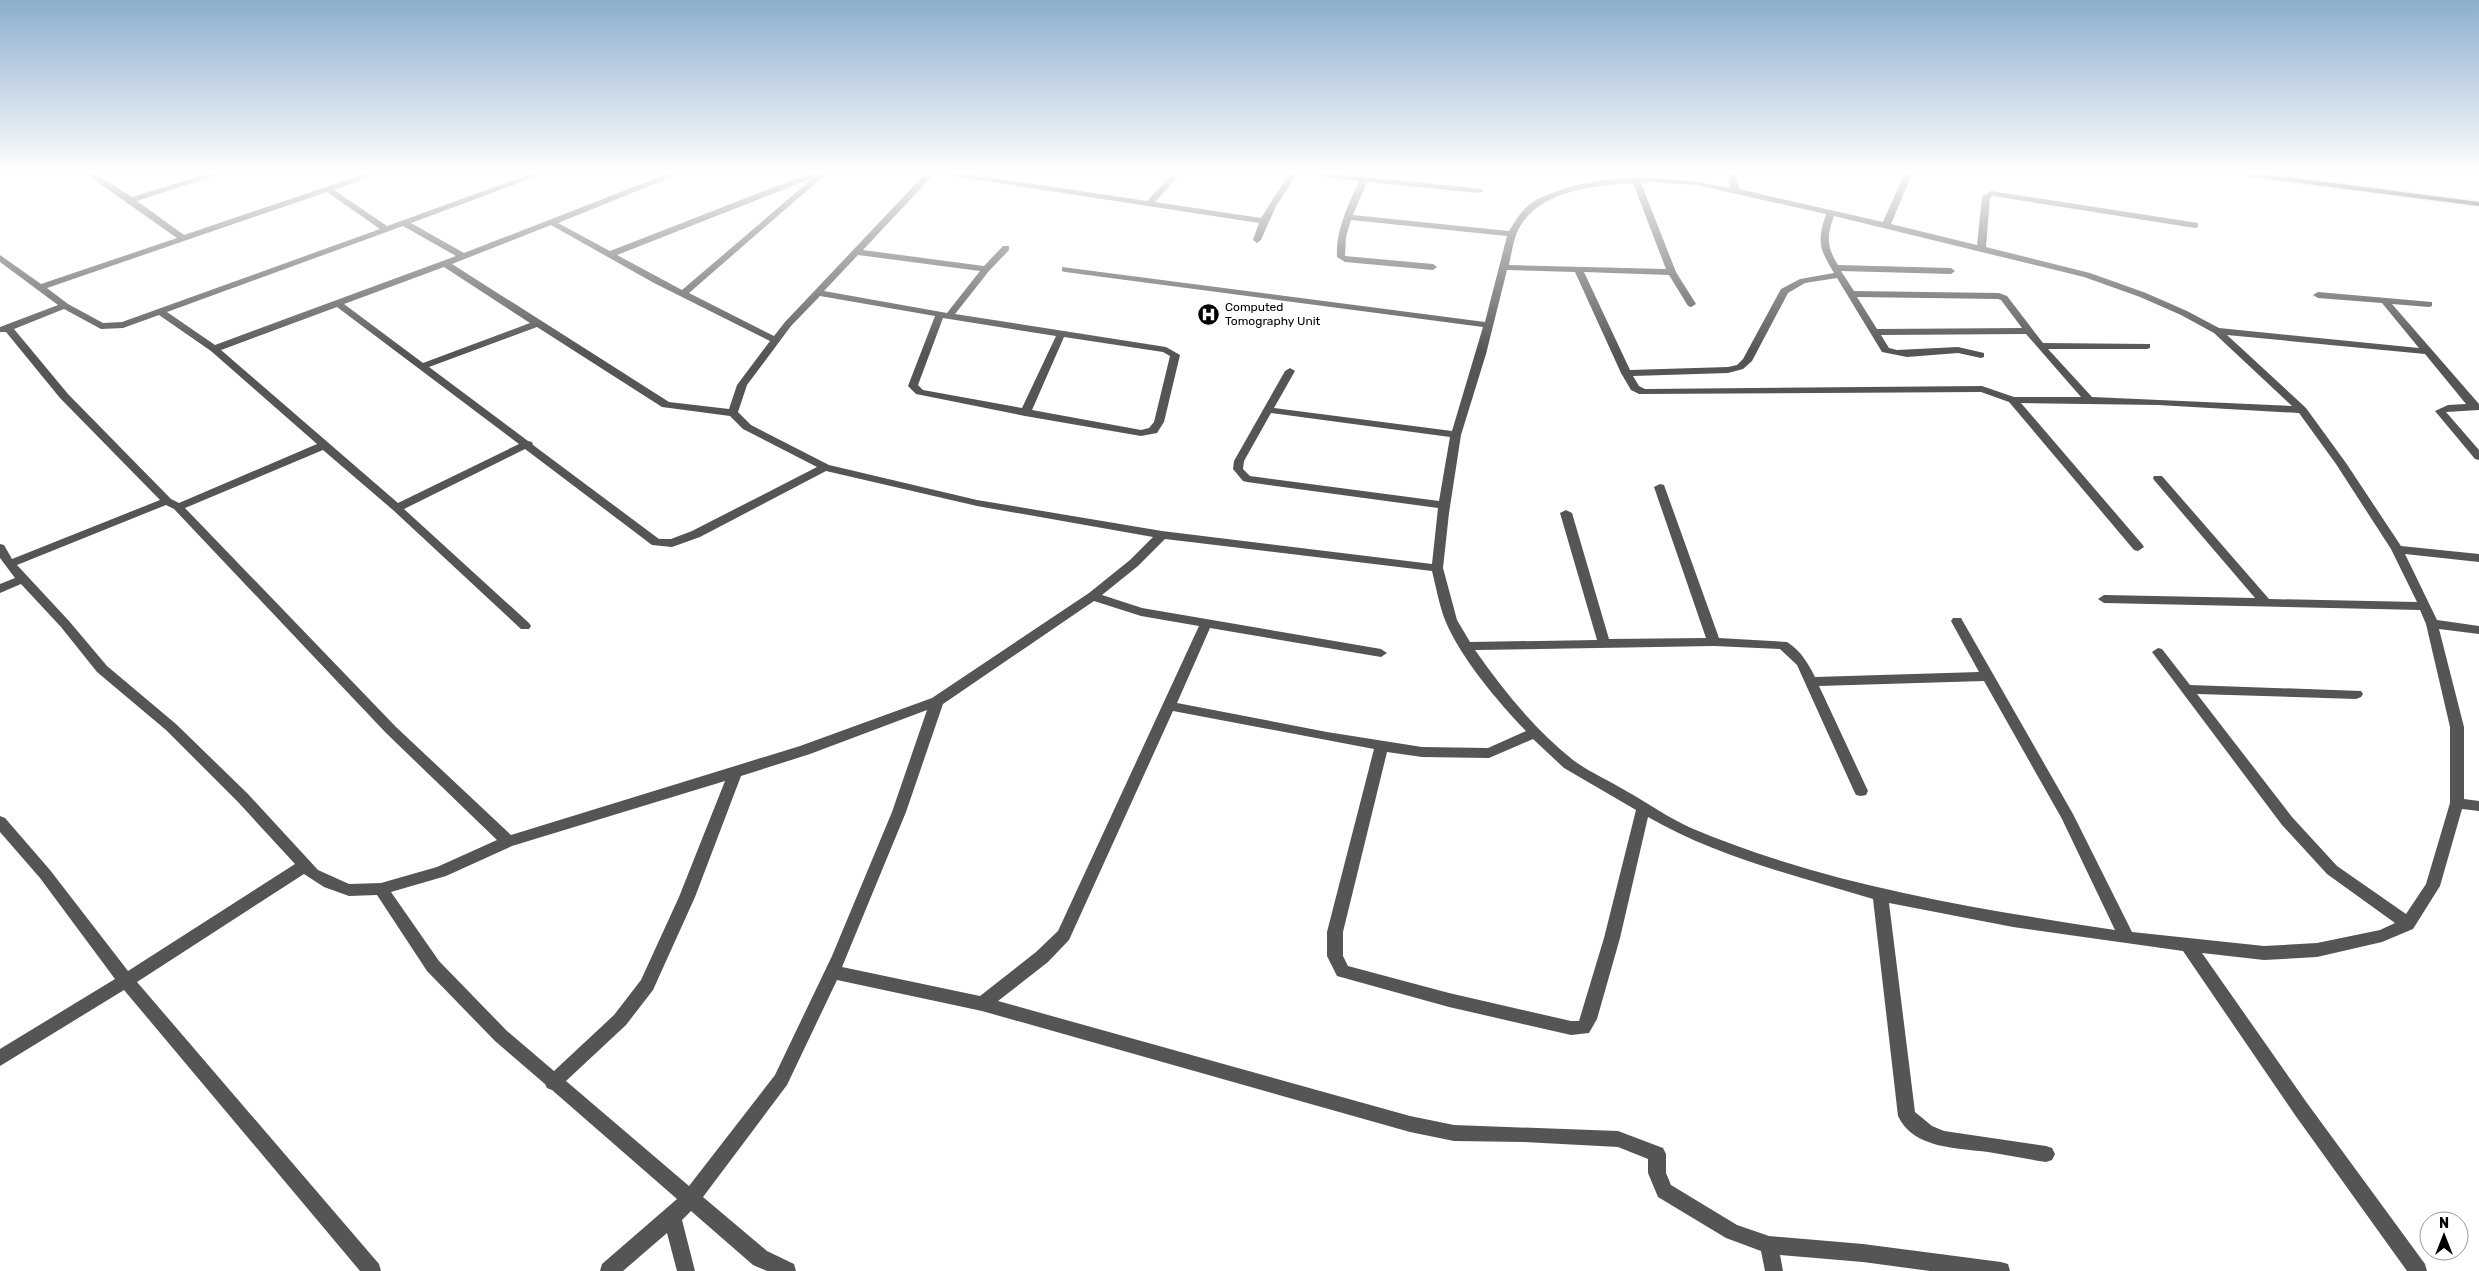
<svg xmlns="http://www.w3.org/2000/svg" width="2479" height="1271" viewBox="0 0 2479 1271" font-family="Rubik,sans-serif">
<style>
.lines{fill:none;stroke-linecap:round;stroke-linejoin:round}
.major-casing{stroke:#dbdbdb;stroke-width:3}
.minor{fill:#555;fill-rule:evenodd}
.major{fill:#000;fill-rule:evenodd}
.labels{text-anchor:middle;stroke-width:4;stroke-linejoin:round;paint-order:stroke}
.far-poi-label{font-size:12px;fill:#000;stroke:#fff;text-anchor:start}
</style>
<rect width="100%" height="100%" fill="#fff"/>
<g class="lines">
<defs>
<path id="major" d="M2242,174H2266L2479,202V206L2246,176Z"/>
</defs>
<use href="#major" class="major-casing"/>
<path class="minor" d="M86,174H96L132,197L206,174H219L137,201L184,235L364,174H376L334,190L387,226L531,174H543L411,223L464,253L667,174H679L558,223L610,251L808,174H826L689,293L774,336L785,322L925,174H934L863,250L984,266L1003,246H1009V250L989,271L955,314L1166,347L1180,355L1164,422L1157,433L1141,436L1025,416L916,394L908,386L935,316L820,296L791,326L747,385L738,412L751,425L829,465L977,500L1162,531L1432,564L1438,508L1247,482L1243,481L1233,469L1234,461L1285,371L1290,368L1295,371L1274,408L1452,431L1483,327L1065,272L1062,271V267L1485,322L1507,236L1351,220L1346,237L1345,256L1433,264L1437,267L1433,270L1345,262L1337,257C1336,229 1348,206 1359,181L1315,176L1311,174H1339L1482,189L1483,191L1479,193L1367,182L1353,215L1509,231C1516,220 1522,209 1533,202C1538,198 1545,196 1550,194C1607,171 1672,176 1730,188L1728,174H1736L1739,189L1883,222L1904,174H1912L1891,224L1977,245L1982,197L1991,191L2198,223V227L2195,228L1993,196L1990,198L1986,247L2090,273L2146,293L2187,311L2219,328L2419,348L2382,303L2318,298L2313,295L2318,292L2432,302V306L2429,307L2392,304L2479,404V410L2446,412L2479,450V460L2475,459L2435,411L2448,405L2466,404L2425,354L2227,335L2306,408L2346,463L2401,546L2479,554V562L2405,554L2437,620L2479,626V634L2439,629L2464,727V799L2479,801V811L2462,809L2440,886L2413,929L2382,942L2317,957L2264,960L2202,953L2307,1103L2425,1264L2427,1271H2407L2295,1115L2183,951L2013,927L1889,903L1915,1112L1932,1126L1944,1131L2046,1146L2052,1148L2055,1154L2052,1160L2046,1162C2027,1159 2008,1155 1988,1152C1958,1148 1913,1149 1898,1116L1873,899C1797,876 1717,857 1648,817L1620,938L1597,1019L1589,1033L1571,1035L1449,1007L1337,976L1327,956V932L1374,749L1173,711L1069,940L1048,962L998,1001L1410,1116L1454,1125L1618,1131L1663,1148L1666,1154V1173L1671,1185L1737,1225L1769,1236L1863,1244L2001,1262L2008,1264L2010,1271H1930L1863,1262L1780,1255L1783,1271H1765L1761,1251L1726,1238L1658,1197L1648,1173V1159L1618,1147L1524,1142L1454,1141L1410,1132L982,1011L837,980L787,1085L703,1197L767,1251L794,1264L796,1271H767L753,1265L691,1211L682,1220L695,1271H677L667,1233L623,1271H600L602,1264L677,1199L552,1090L547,1088L545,1084L495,1041L427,971L377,895L349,896L324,887L304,874L137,982L379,1264L381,1271H360L124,990L0,1066V1049L115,979L40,878L0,832V816L5,818L50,870L128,971L295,864L238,802L166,730L97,672L61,627L21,584L0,593V584L15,578L0,558V544L4,545L12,559L160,500L60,398L6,332H0V327L58,305L0,262V255L41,284L177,238ZM813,178L682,290L617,255ZM1650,182L1696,185L1826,214C1817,242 1819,248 1834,273L1800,279L1781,289L1743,359L1737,365L1728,367L1630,370L1584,272L1669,275L1688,306L1691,307L1696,304L1676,272L1641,183ZM1633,183L1666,269L1509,265C1511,255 1513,244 1516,235C1534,190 1592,186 1633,183ZM327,192L380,229L122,322L103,323L68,304L47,288ZM1834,216L2084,277L2140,297L2181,315L2214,333L2292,406L2092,397L2048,349H2147L2150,348V344L2043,343L2007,296L1999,293L1854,291L1841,271L1951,274L1955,271L1951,268L1838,265C1826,246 1827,236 1834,216ZM551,225L654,283L770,341L737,385L729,409L669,402L452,264ZM403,226L456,256L215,345L167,312ZM858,255L980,271L947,313L824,291ZM444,267L530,323L423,363L344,304ZM1507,270L1575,272L1621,373L1631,390L1639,394L1981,392L2009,402L2134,550L2138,551L2144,547L2142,544L2021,403L2158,405L2299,413L2336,464L2391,549L2417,602L2269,599L2162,476H2154L2153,478L2154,480L2255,598L2104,595L2098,599L2104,603L2420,610L2426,624L2450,727V803L2426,884L2406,914L2337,866L2292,817L2197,694L2356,699L2361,697L2363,694L2361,691L2190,685L2162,649L2158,648L2152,652L2282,825L2327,874L2395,923L2380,930L2317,943L2264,946L2132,932L2073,814L1961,618H1953L1951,621L1979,672L1815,677C1808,663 1801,651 1787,642L1719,638L1664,485L1660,484L1654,487L1706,638L1609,639L1572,513L1566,510L1560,513L1597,640L1470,642L1457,620L1443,568L1449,513L1461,435L1486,354ZM1837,278L1882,352L1907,357L1958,353L1981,358L1984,357V353L1958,347L1897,350L1889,348L1881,335L2026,334L2081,397H2014L1982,386L1645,389L1639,386L1633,376L1728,373L1743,369L1752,361L1788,293L1805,283ZM1857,297L1998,299L2001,300L2022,328L1877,329ZM337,307L519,444L398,503L221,350ZM64,309L101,329L123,328L159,315L211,351L317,444L179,503L171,499L68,394L14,329ZM943,318L1056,336L1022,408L923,390L918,385ZM537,327L662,407L730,416L743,429L817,467L692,531L671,539H659L533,445L532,442L528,441L429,367ZM1064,337L1163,352L1170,356L1154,422L1149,428L1141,430L1032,410ZM1271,413L1450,437L1439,501L1250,476L1243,469L1244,461ZM525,449L652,545L672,547L700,537L826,471L977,506L1153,537L1130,560L1089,593L932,698L800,746L511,835L396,727L185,508L323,450L393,510L521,629H529L531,626L529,623L404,509ZM166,505L174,509L386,733L497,840L437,867L381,883L349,884L318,870L248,794L176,724L107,666L69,621L17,565ZM1165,539L1432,571C1436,587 1439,604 1445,620C1460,657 1498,702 1526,731L1488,748L1422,747L1327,732L1177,703L1210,628L1381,657L1387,653L1381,649L1142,608L1102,595L1138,566ZM1094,601L1141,616L1199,626L1058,931L1036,952L980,996L842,967L906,812L943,704ZM1714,646L1780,649L1797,665L1854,791L1856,795L1861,796L1866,795L1868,791L1819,686L1984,681L2062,819L2115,930C1971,908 1826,885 1691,828C1669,818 1649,804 1628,792C1610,781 1589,772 1573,760C1534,729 1503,690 1475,650ZM927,710L892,812L832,956L775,1075L689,1186L566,1081L626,1025L653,990L695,897L741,776L810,754ZM1533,739L1564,768L1636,810L1604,938L1579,1021H1571L1449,993L1348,966L1343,956V932L1387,752L1422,757L1489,758ZM725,781L679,897L641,980L614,1015L554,1071L507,1031L439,961L391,892L446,876L512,846Z
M948,174H969L1147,201L1172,174H1181L1155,202L1261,218L1289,174H1297L1276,206L1261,240L1257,243L1253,240L1259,223L952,176Z"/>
<use href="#major" class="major"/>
</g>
<linearGradient id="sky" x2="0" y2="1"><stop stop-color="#8cadcc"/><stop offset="0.49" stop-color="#fff"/><stop offset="1" stop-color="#fff" stop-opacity="0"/></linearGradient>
<rect width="2479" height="352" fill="url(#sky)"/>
<defs>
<symbol id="hospital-disc" viewBox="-11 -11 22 22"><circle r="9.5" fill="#000" stroke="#fff"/><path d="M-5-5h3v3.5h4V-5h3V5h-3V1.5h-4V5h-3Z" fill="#fff"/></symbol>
</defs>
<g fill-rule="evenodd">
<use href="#hospital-disc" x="1196" y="302" width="25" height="25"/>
</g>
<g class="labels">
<g class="far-poi-label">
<text x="1225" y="311">Computed<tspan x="1225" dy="14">Tomography Unit</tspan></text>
</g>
</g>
<g transform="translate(2444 1236)"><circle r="24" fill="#ffffff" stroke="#999999"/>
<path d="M0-4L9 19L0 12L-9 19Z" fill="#000000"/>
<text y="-8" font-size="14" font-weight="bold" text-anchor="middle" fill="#000000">N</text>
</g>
</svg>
